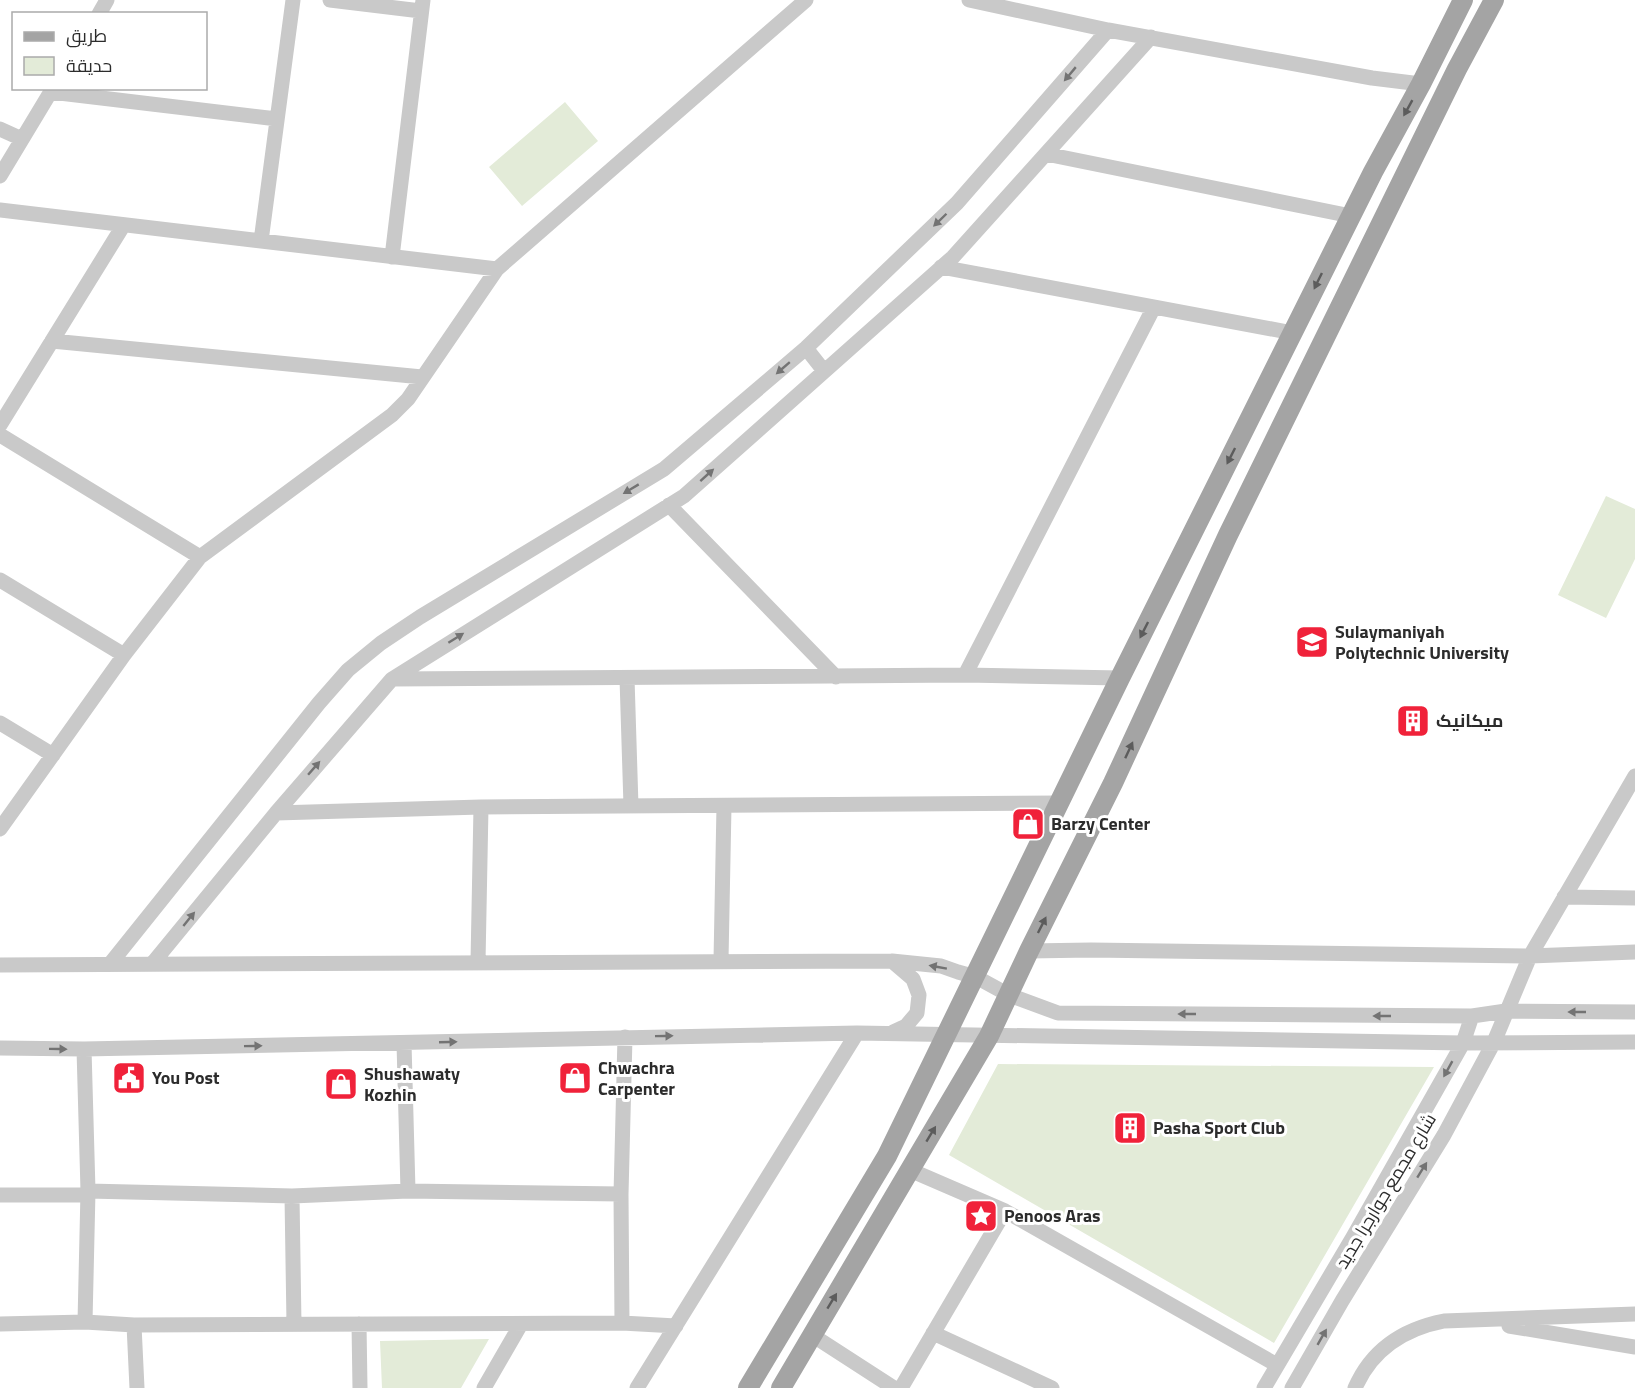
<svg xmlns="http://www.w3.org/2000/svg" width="1635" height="1388" viewBox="0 0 1635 1388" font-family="'Titillium Web',Cairo,sans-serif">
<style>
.green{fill:#e3ebd8}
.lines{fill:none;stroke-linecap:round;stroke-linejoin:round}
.minor{stroke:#c9c9c9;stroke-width:15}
.major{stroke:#a4a4a4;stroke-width:20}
.oneway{fill:#737373}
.oneway2{fill:#5c5c5c}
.labels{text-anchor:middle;stroke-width:6;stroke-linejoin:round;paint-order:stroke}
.poi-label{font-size:18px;font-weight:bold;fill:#2c2c2c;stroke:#fff;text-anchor:start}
.street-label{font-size:18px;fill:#2c2c2c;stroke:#fff}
</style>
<rect width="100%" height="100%" fill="#fff"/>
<path class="green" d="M565,102L598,141L522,206L489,167Z
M1606,496L1635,509V559L1606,618L1558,595Z
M998,1064L1434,1067L1274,1343L949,1155Z
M489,1339L461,1388H382L380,1341Z"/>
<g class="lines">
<path class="minor" d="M330,0L421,11
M969,0L1108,30L1372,78L1421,84
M99,14L107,0
M51,92L277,119
M0,129L22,139
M1046,154L1351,216
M0,176L53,88
M0,210L497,269
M261,241L293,0
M392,257L423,0
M941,267L1293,333
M52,341L422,377
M806,348L824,371
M0,425L123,226
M0,435L200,557
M669,505L836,677
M0,580L124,655
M965,675L1154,307
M627,678L631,806
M392,679L965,675L1120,678
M0,723L53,755
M276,813L481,807L1060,803
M0,829L124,655L200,557L392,415L408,399L497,269L806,0
M1564,897L1635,898
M1029,951L1091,950L1530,956L1635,952
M721,960L724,806
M892,961L913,979L919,995L917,1013L906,1026L893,1032
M478,962L481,807
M110,964L319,703L348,670L381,643L420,617L664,469L806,348L957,203L1108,30
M152,964L276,813L392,679L684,496L953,257L1151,37
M0,965L892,961L941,966L958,972L976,977L1009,995L1058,1013L1472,1016L1506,1011L1635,1012
M404,1043L408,1191
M0,1048L84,1049L857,1033L1463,1043L1635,1042
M84,1049L88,1191L85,1322
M910,1170L1005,1211L1277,1365
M88,1191L292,1196L408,1191L621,1194
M0,1195H88
M292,1196L294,1324
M622,1323L621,1194L625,1037
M0,1324L85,1322L134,1325L622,1323L676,1326
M359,1324L360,1388
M134,1325L137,1388
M1509,1326L1635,1347
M933,1333L1052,1388
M812,1335L894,1388
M484,1388L521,1324
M637,1388L857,1033
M901,1388L1005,1211
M1264,1388L1353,1237L1463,1043L1472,1016
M1292,1388L1342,1301L1444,1135L1494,1042L1530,956L1635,776
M1355,1388C1372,1349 1403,1329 1444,1321L1635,1314"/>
<path class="major" d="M748,1388L887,1156L1120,678L1373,172L1421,84L1463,0
M781,1388L989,1036L1029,951L1113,783L1228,535L1457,69L1494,0"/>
</g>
<defs><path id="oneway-solid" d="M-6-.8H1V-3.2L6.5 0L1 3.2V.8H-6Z" transform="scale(1.5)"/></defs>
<g class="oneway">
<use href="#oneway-solid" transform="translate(1070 74) rotate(130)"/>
<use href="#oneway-solid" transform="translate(940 220) rotate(136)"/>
<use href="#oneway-solid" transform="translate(783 368) rotate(139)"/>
<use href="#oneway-solid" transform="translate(707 475) rotate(-42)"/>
<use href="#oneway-solid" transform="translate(631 489) rotate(149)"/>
<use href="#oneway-solid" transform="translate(456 638) rotate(-32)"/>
<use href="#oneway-solid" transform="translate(314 768) rotate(-49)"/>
<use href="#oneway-solid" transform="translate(189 919) rotate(-51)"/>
<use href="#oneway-solid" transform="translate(938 967) rotate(-170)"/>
<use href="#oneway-solid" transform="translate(1577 1012) rotate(-180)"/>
<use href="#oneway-solid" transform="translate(1187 1014) rotate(-180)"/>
<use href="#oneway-solid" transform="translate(1382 1016) rotate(-180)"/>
<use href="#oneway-solid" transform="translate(664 1036) rotate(-1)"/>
<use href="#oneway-solid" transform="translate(448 1042) rotate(-2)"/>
<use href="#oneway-solid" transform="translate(253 1046) rotate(-1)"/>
<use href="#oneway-solid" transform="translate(58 1049) rotate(1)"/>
<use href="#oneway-solid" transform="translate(1448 1069) rotate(119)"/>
<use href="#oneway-solid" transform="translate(1422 1170) rotate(-58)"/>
<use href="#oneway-solid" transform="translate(1322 1337) rotate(-60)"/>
</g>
<g class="oneway2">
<use href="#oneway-solid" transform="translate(1408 108) rotate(119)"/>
<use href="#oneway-solid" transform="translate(1318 281) rotate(116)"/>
<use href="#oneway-solid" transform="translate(1231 456) rotate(117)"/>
<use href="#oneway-solid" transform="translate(1144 630) rotate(117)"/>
<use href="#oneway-solid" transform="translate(1129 750) rotate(-65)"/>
<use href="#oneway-solid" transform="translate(1042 925) rotate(-63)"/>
<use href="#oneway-solid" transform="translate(931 1134) rotate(-59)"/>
<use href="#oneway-solid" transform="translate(832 1301) rotate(-59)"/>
</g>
<defs>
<symbol id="school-square" viewBox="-11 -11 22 22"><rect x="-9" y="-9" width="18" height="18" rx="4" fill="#f0223a" stroke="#fff"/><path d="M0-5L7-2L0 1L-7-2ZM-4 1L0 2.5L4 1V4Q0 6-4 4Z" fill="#fff"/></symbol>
<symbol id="building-square" viewBox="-11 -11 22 22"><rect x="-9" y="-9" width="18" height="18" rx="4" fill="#f0223a" stroke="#fff"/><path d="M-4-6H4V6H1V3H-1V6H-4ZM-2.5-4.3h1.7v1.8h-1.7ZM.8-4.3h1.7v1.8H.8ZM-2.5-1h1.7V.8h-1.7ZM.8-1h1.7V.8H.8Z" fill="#fff"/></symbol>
<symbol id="shop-square" viewBox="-11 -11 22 22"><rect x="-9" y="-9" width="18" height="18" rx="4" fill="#f0223a" stroke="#fff"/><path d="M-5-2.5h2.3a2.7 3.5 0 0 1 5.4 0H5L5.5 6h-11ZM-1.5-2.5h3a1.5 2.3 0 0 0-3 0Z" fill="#fff"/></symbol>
<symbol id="civic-square" viewBox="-11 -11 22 22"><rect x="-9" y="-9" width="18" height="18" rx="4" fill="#f0223a" stroke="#fff"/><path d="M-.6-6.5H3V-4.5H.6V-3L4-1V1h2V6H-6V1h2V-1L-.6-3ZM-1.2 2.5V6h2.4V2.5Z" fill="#fff"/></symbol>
<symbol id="sight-square" viewBox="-11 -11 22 22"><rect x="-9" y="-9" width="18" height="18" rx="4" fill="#f0223a" stroke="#fff"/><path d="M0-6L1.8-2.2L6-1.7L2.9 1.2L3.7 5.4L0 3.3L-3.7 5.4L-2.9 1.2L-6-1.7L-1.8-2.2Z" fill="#fff"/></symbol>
</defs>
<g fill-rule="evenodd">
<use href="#school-square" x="1293" y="623" width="38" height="38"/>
<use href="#building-square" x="1394" y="702" width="38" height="38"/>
<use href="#shop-square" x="1009" y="805" width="38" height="38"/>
<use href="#civic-square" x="110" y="1059" width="38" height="38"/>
<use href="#shop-square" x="556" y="1059" width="38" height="38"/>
<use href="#shop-square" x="322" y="1065" width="38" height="38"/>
<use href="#building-square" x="1111" y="1109" width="38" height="38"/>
<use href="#sight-square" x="962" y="1197" width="38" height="38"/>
</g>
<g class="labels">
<g class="poi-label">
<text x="1335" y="638">Sulaymaniyah<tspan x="1335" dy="21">Polytechnic University</tspan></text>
<text x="1436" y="727">میکانیک</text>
<text x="1051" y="830">Barzy Center</text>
<text x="598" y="1074">Chwachra<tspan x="598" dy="21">Carpenter</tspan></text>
<text x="364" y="1080">Shushawaty<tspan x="364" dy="21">Kozhin</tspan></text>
<text x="152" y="1084">You Post</text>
<text x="1153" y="1134">Pasha Sport Club</text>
<text x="1004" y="1222">Penoos Aras</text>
</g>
<g class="street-label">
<text transform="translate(1386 1191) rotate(-59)" y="6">شارع مجمع جوارجرا جديد</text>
</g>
</g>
<rect x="12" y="12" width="195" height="78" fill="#ffffff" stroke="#ababab" stroke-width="1.5"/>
<rect x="24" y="32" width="30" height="9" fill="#a4a4a4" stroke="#ababab" stroke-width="1.5"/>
<text x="66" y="42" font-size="18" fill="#2c2c2c">طريق</text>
<rect x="24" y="57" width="30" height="18" fill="#e3ebd8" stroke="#ababab" stroke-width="1.5"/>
<text x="66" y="72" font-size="18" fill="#2c2c2c">حديقة</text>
</svg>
